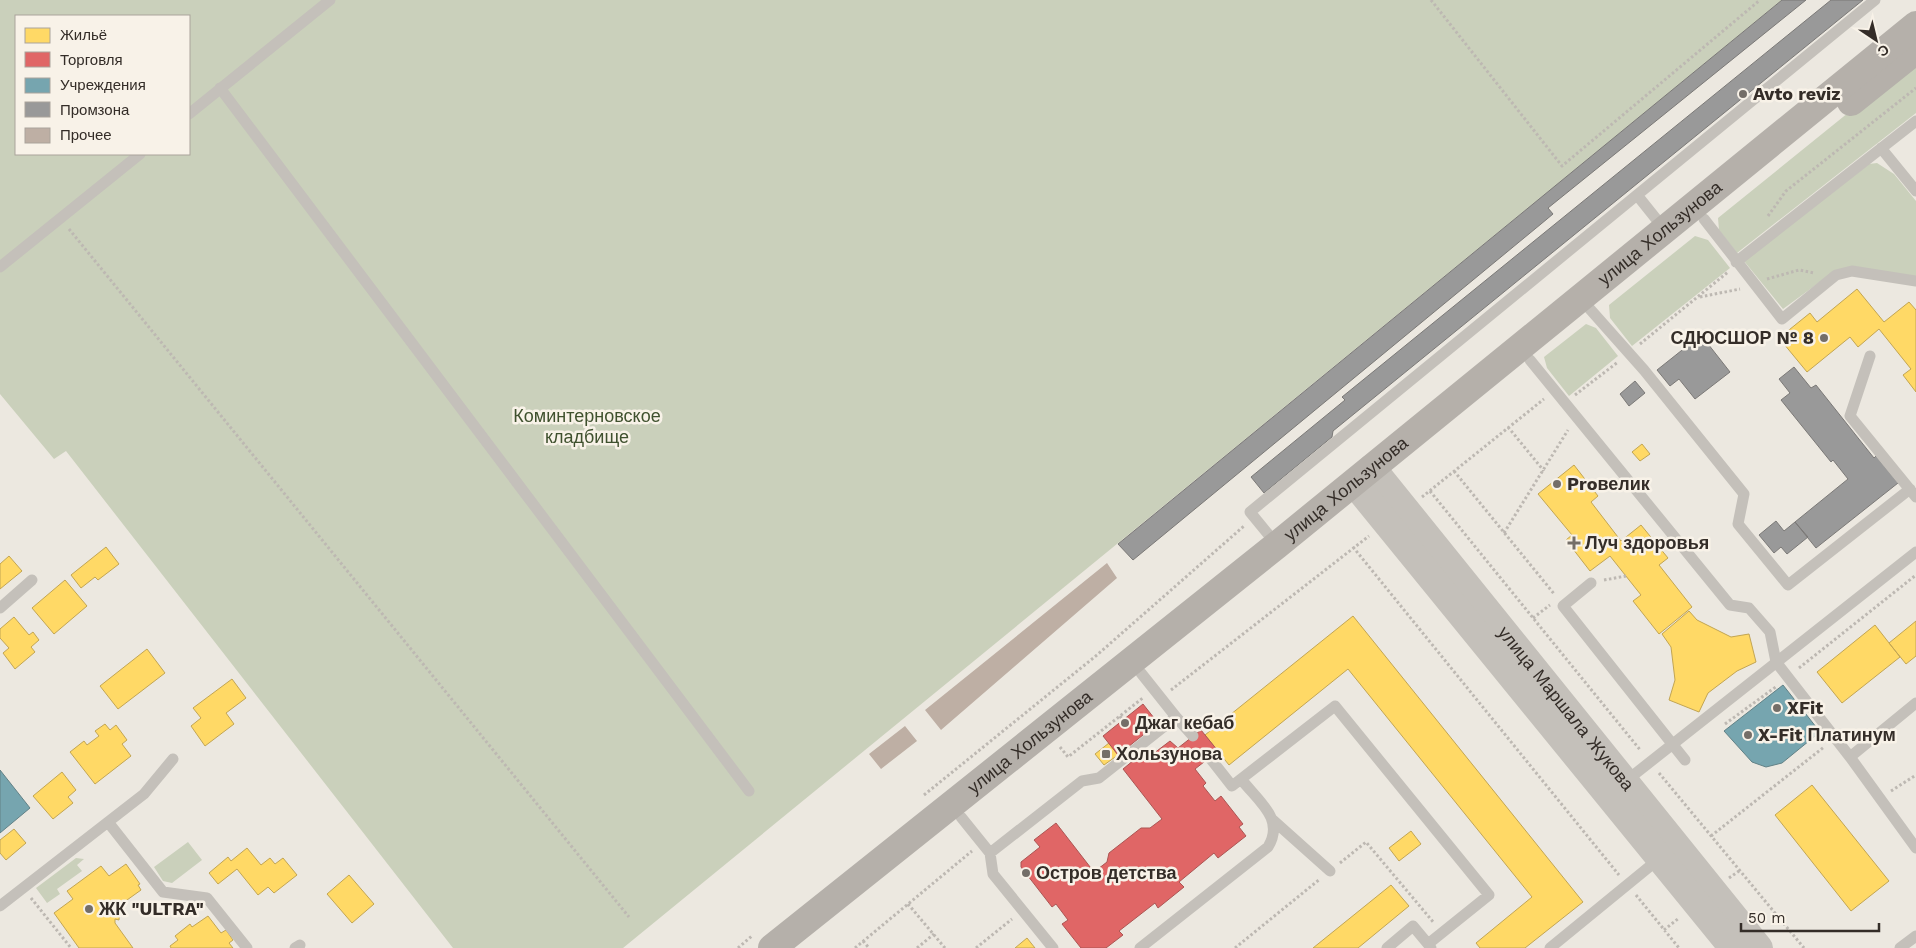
<svg xmlns="http://www.w3.org/2000/svg" width="1916" height="948" viewBox="0 0 1916 948" font-family="'Work Sans',sans-serif">
<style>
.green{fill:#cad0bb;fill-rule:evenodd}
.homes{fill:#ffd966;stroke:#c2a553}
.shops{fill:#e06666;stroke:#ac5553}
.public{fill:#76a5af;stroke:#628186}
.industry{fill:#999;stroke:#7b7977}
.building{fill:#beafa4}
.lines{fill:none;stroke-linecap:round;stroke-linejoin:round}
.path{stroke:#bdb8b2;stroke-width:3;stroke-dasharray:2.5 2.5;stroke-linecap:butt}
.service{stroke:#c4c0ba;stroke-width:11}
.tertiary{stroke:#c4c0ba;stroke-width:28}
.secondary{stroke:#b5b0aa;stroke-width:28}
.poi-dot{fill:#746e68;stroke:#f8f2e8;stroke-width:2}
.labels{text-anchor:middle;stroke-width:5;stroke-linejoin:round;paint-order:stroke}
.poi-label{font-size:18px;font-weight:bold;fill:#342d28;stroke:#f8f2e8;text-anchor:start}
.street-label{font-size:18px;fill:#342d28;stroke:#f8f2e8}
.park-label{font-size:18px;fill:#3f512e;stroke:#f8f2e8}
</style>
<rect width="100%" height="100%" fill="#ece8e0"/>
<path class="green" d="M0,0H1782L623,948H453L66,451L54,459L0,394ZM16,16H189V154H16Z
M1916,58V113L1737,253L1719,230L1718,218Z
M1877,163L1894,174L1916,201V276H1828L1783,309L1744,261L1869,164Z
M1695,236L1708,240L1730,268L1632,346L1610,318L1609,305Z
M1586,324L1596,328L1618,356L1569,396L1547,368L1544,357Z
M188,842L202,860L172,883L163,881L154,867Z
M76,858L84,859L77,865L82,871L57,889L60,894L47,903L36,888Z"/>
<path class="homes" d="M1857,289L1884,322L1909,302L1916,310V392L1903,375L1911,369L1879,329L1858,347L1850,337L1807,372L1779,338L1810,313L1817,322Z
M1642,444L1650,454L1640,461L1632,452Z
M1574,465L1598,496L1591,502L1621,541L1641,525L1668,558L1659,565L1692,607L1659,634L1633,601L1641,595L1610,556L1590,571L1566,540L1572,535L1538,494Z
M106,547L119,564L98,580L95,577L81,588L71,575Z
M9,556L22,571L0,589V564Z
M65,580L87,606L54,634L32,608Z
M1689,611L1697,620L1731,637L1749,634L1756,662L1737,671L1708,693L1699,712L1669,700L1675,680L1671,647L1662,634Z
M1353,616L1583,902L1525,948H1480L1476,943L1532,897L1348,669L1229,765L1205,735Z
M14,617L29,635L33,632L39,640L31,647L35,652L15,669L3,653L9,648L0,638V629Z
M1916,621V656L1906,664L1889,643Z
M1875,625L1900,657L1842,703L1817,672Z
M147,649L165,673L118,709L100,686Z
M232,679L246,698L226,713L234,724L205,746L191,726L201,718L193,708Z
M105,724L110,730L116,725L127,740L122,744L131,756L95,784L70,752L84,741L87,745L99,736L95,731Z
M1109,743L1118,755L1104,765L1095,754Z
M62,772L76,790L68,797L73,803L53,819L33,796Z
M1812,785L1889,881L1851,911L1775,815Z
M14,829L26,843L6,860L0,853V840Z
M1411,831L1421,844L1399,861L1389,848Z
M247,848L261,865L270,858L275,864L283,858L297,875L274,893L268,887L258,895L237,869L218,884L209,873L228,857L231,861Z
M126,864L140,884L138,885L141,890L120,905L119,920L115,919V923L133,948H79L54,913L73,899L67,891L101,866L109,876Z
M349,875L374,904L352,923L327,894Z
M1391,885L1409,906L1358,948H1313Z
M208,916L221,933L226,930L233,940L229,943L233,948H171L170,946L178,940L175,936L190,924L192,927Z
M1027,938L1035,948H1015Z"/>
<path class="shops" d="M1143,704L1158,723L1118,755L1103,736Z
M1201,730L1218,751L1195,769L1206,783L1203,786L1215,801L1221,796L1243,824L1239,827L1246,836L1218,858L1214,853L1179,882L1184,887L1158,908L1155,903L1119,931L1123,935L1106,948H1081L1062,924L1068,920L1056,904L1052,907L1021,867V862L1040,847L1034,840L1056,823L1094,872L1107,862L1109,853L1141,828H1150L1162,819L1123,769L1145,751L1149,757L1170,741L1178,748Z"/>
<path class="public" d="M1783,685L1820,732L1782,763L1766,767L1752,762L1724,731Z
M0,770L30,808L0,833Z"/>
<path class="industry" d="M1782,0H1806L1548,208L1553,214L1541,224L1133,560L1118,544Z
M1831,0H1863L1333,431L1332,437L1264,493L1251,477L1345,400L1342,397Z
M1701,335L1730,372L1695,399L1679,379L1670,386L1657,370Z
M1794,367L1811,388L1816,385L1874,458L1876,456L1898,483L1816,548L1795,522L1848,479L1833,460L1831,462L1781,400L1790,393L1779,379Z
M1635,381L1645,393L1629,406L1620,394Z
M1776,521L1784,531L1795,522L1808,537L1787,554L1781,547L1774,553L1759,535Z"/>
<path class="building" d="M1107,563L1117,578L941,730L925,710Z
M905,726L917,741L881,769L869,754Z"/>
<g class="lines">
<path class="path" d="M1431,0L1562,166L1760,0
M1768,216L1786,191L1916,88
M69,229L629,917
M1767,279L1799,270L1814,273
M1700,297L1740,289
M1640,344L1728,272
M1575,395L1618,362
M1508,427L1544,471
M1454,471L1555,595
M1430,491L1641,751
M1422,497L1544,399
M1504,533L1568,430
M1353,547L1619,875
M1604,580L1626,576
M1533,618L1550,605
M1799,668L1916,575
M1171,690L1369,536
M1120,716L1123,720
M1725,724L1777,686
M1060,747L1068,757L1144,697
M1659,773L1804,948
M1891,791L1916,775
M924,795L1097,655L1244,526
M1711,836L1824,747
M1340,863L1366,842L1434,923
M1729,878L1739,871
M1636,895L1679,948
M31,898L71,948
M908,904L945,948
M1664,930L1679,918
M863,941L869,948
M738,948L753,935
M855,948L972,851
M917,948L934,934
M976,948L1012,919
M1235,948L1320,879"/>
<path class="service" d="M220,88L749,791
M189,114L330,0
M1881,148L1916,191
M1637,195L1665,230
M1704,219L1782,319L1836,275L1852,271L1916,281
M1736,262L1916,121
M0,267L140,154
M1581,299L1644,370L1744,494L1738,524L1788,585L1910,489
M1870,356L1850,416L1916,497
M1530,360L1730,605L1749,608L1770,632L1776,662L1850,757
M1277,545L1250,512L1875,0
M1591,583L1563,606L1685,760
M0,608L32,580
M1916,703L1850,757L1916,848
M1176,717L1193,736
M1210,758L1232,786L1335,706L1489,895L1428,944L1431,948
M1626,781L1916,552
M961,817L990,853L993,874L1053,948
M1273,820L1330,871
M108,822L163,892L207,898L247,948
M990,853L1082,781L1099,778L1176,717L1141,673
M0,906L144,794L173,759
M295,948L300,945
M1140,948L1268,847C1285,819 1259,802 1241,779
M1387,948L1413,926L1428,944
M1550,948L1660,858
M1900,948L1916,936"/>
<g class="tertiary">
<path id="s1" d="M1372,468L1759,948"/>
<path d="M1354,483L1733,948"/>
</g>
<g class="secondary">
<path d="M1851,102L1916,50"/>
<path id="s2" d="M772,948L1277,545L1916,25"/>
</g>
</g>
<g class="poi-dot">
<circle cx="1743" cy="94" r="5"/>
<circle cx="1824" cy="338" r="5"/>
<circle cx="1557" cy="484" r="5"/>
<path d="M1571.5 535.5h5v5h5v5h-5v5h-5v-5h-5v-5h5z"/>
<circle cx="1777" cy="708" r="5"/>
<circle cx="1125" cy="723" r="5"/>
<circle cx="1748" cy="735" r="5"/>
<rect x="1101" y="749" width="10" height="10" rx="2.5"/>
<circle cx="1026" cy="873" r="5"/>
<circle cx="89" cy="909" r="5"/>
</g>
<g class="labels">
<g class="poi-label">
<text x="1753" y="100">Avto reviz</text>
<text x="1814" y="344" text-anchor="end">СДЮСШОР № 8</text>
<text x="1567" y="490">Proвелик</text>
<text x="1585" y="549">Луч здоровья</text>
<text x="1787" y="714">XFit</text>
<text x="1135" y="729">Джаг кебаб</text>
<text x="1758" y="741">X-Fit Платинум</text>
<text x="1116" y="760">Хользунова</text>
<text x="1036" y="879">Остров детства</text>
<text x="99" y="915">ЖК "ULTRA"</text>
</g>
<g class="street-label">
<text dy="6" stroke="none"><textPath href="#s2" startOffset="1140">улица Хользунова</textPath></text>
<text dy="6" stroke="none"><textPath href="#s2" startOffset="735">улица Хользунова</textPath></text>
<text dy="6" stroke="none"><textPath href="#s1" startOffset="309">улица Маршала Жукова</textPath></text>
<text dy="6" stroke="none"><textPath href="#s2" startOffset="330">улица Хользунова</textPath></text>
</g>
<g class="park-label">
<text x="587" y="422">Коминтерновское<tspan x="587" dy="21">кладбище</tspan></text>
</g>
</g>
<rect x="15" y="15" width="175" height="140" fill="#f8f2e8" stroke="#aaa39b"/>
<rect x="25" y="28" width="25" height="15" fill="#ffd966" stroke="#aaa39b"/>
<text x="60" y="40" font-size="15" fill="#342d28">Жильё</text>
<rect x="25" y="52" width="25" height="15" fill="#e06666" stroke="#aaa39b"/>
<text x="60" y="65" font-size="15" fill="#342d28">Торговля</text>
<rect x="25" y="78" width="25" height="15" fill="#76a5af" stroke="#aaa39b"/>
<text x="60" y="90" font-size="15" fill="#342d28">Учреждения</text>
<rect x="25" y="102" width="25" height="15" fill="#999999" stroke="#aaa39b"/>
<text x="60" y="115" font-size="15" fill="#342d28">Промзона</text>
<rect x="25" y="128" width="25" height="15" fill="#beafa4" stroke="#aaa39b"/>
<text x="60" y="140" font-size="15" fill="#342d28">Прочее</text>
<g transform="translate(1876 40) rotate(145)" stroke="#f8f2e8" stroke-width="4" paint-order="stroke">
<path d="M0-4L9 19L0 12L-9 19Z" fill="#342d28"/>
<text y="-8" font-size="14" font-weight="bold" text-anchor="middle" fill="#342d28">С</text>
</g>
<path d="M1741 923v8h138v-8" fill="none" stroke="#342d28" stroke-width="2.5"/>
<text x="1748" y="923" font-size="15" fill="#342d28" stroke="#f8f2e8" stroke-width="4" paint-order="stroke">50 m</text>
</svg>
